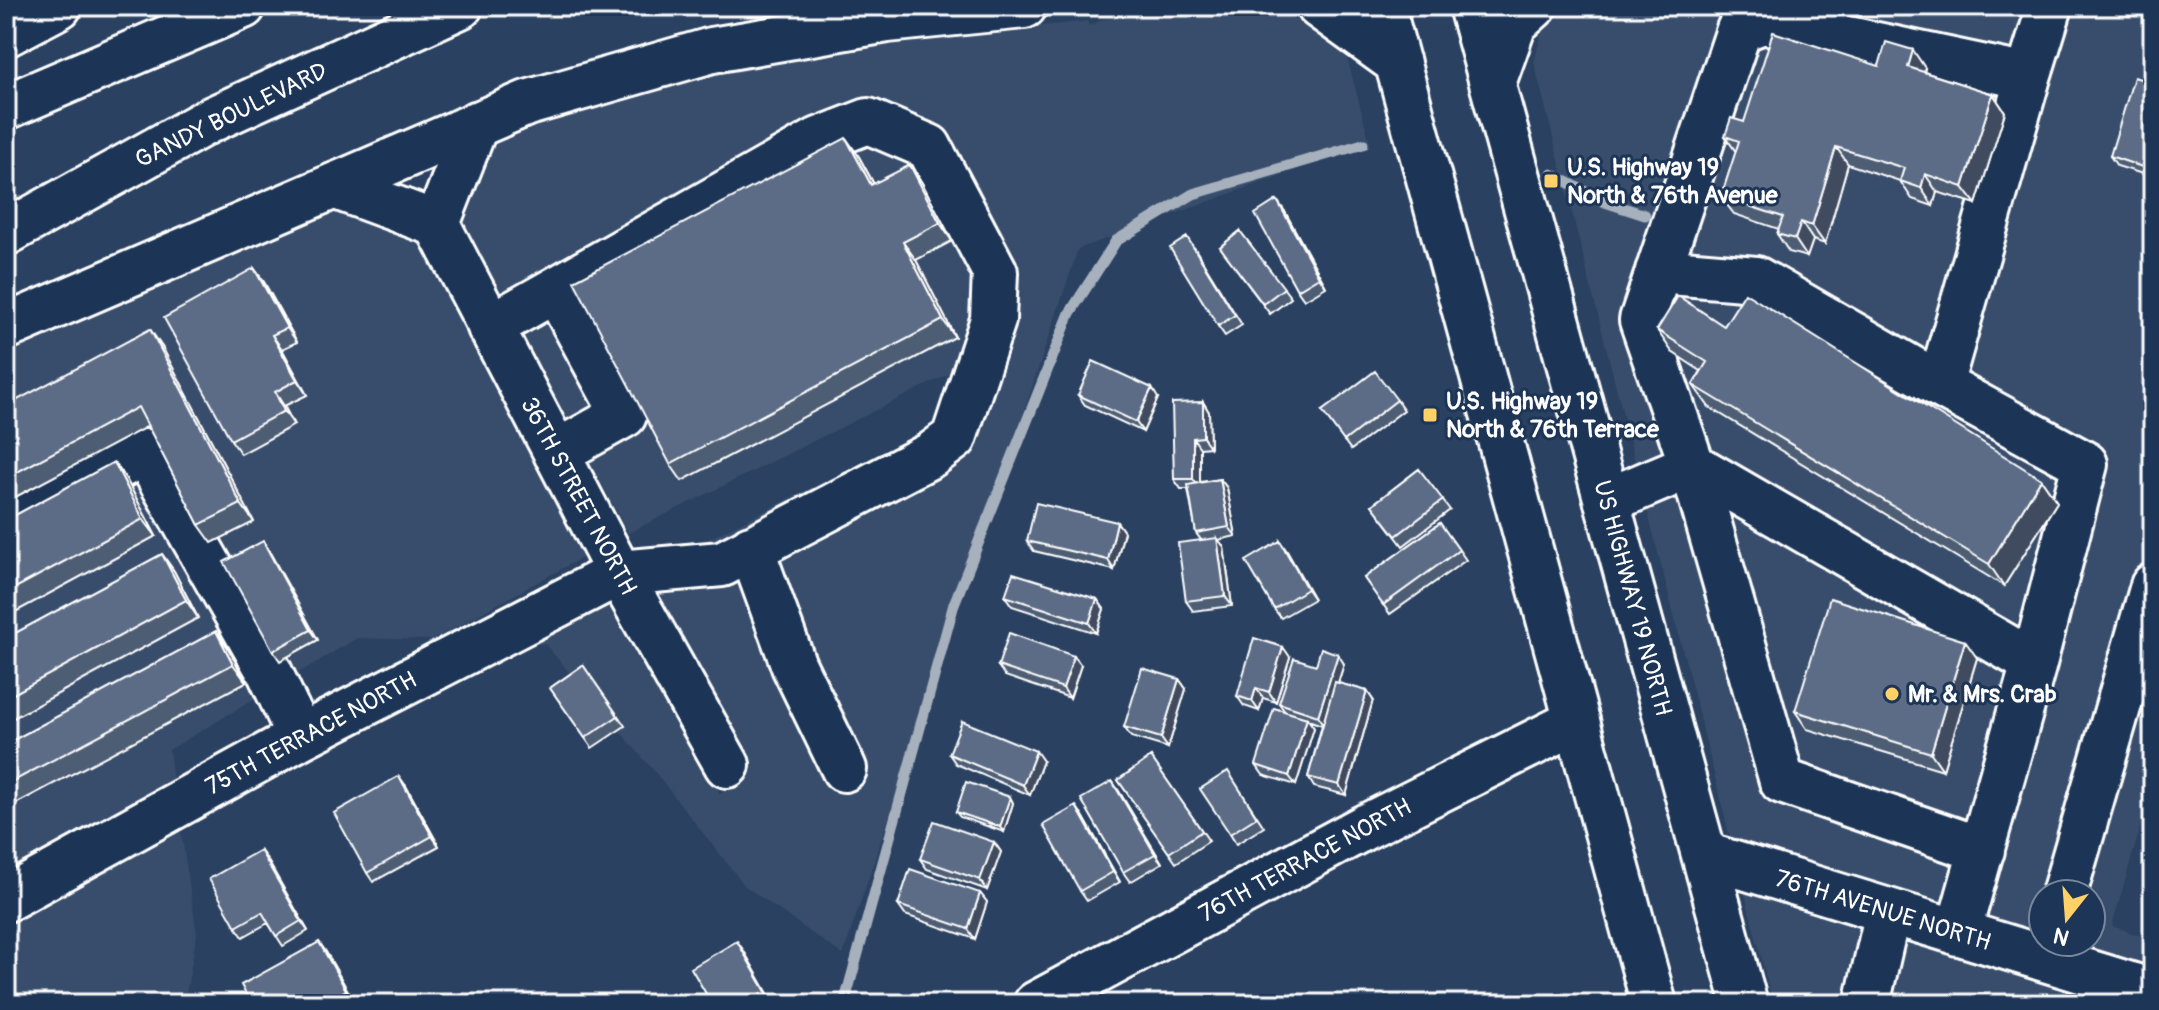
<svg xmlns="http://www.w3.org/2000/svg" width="2159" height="1010" viewBox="0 0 2159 1010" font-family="Pangolin,sans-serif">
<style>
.built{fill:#394e6c}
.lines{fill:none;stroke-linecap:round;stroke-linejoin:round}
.stream{stroke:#a7b1be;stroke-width:11}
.minor-casing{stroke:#fff;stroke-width:50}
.major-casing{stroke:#fff;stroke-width:50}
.highway-casing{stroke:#fff;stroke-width:50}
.minor{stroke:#1d3557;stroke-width:44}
.major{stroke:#1d3557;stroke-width:44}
.highway{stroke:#1d3557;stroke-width:44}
.wall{fill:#4e5d73;stroke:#fff;stroke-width:2}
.shaded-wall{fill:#404c5e;stroke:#fff;stroke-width:2}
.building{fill:#5b6c86;stroke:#fff;stroke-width:2}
.poi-dot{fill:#ffd166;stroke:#1d3557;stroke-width:3}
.labels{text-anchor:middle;stroke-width:6;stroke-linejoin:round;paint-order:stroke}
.street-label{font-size:24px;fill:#fff;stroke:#1d3557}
.poi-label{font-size:24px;font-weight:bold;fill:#fff;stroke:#1d3557;text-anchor:start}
</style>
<rect width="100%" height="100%" fill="#2a4161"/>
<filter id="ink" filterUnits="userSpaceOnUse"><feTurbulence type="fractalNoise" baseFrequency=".0125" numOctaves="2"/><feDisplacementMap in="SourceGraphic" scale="16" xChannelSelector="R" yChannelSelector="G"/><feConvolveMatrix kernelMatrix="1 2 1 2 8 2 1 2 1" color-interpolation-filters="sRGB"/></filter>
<g filter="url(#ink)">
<path class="built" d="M1227,6L1278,13L1317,28L1345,50L1370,143L1078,249L843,955L745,886L655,772L545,644L511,643L611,588L720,794L753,770L647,569L981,404L967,365L628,533L428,162L531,123L715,71L889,41L1082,22L1087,21L1089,26L1104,19Z
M1564,6H2153V783L2112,926L2153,940V969L2065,942H2091V894H2043V935L1731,841L1534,62L1545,23Z
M390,177L592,552L432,640L357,638L169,750L173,784L6,876V349Z
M180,826L197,934L184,1004H6V922Z
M1744,890L2120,1004H1773Z"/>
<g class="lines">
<path class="stream" d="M1552,174L1605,202L1645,215
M844,1004L954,604L1070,313L1116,241L1193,194L1363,144"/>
<defs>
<path id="minor" d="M2028,77L2050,6
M476,124L437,224L619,573L727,765
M334,186L437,224
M1658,271L1756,279L1940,385L2028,77L1763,21L1739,30L1642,320L1692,465L2034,663L1958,933
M1940,385L2085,464L2034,663
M556,453L624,415L556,290
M1607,501L1692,465L1782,781L1982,850
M6,528L145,452L270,673L300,737
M751,548L794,666L844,769
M1705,855L2153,992
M2064,894L2153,586
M6,899L300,737L619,573L722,564L931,455L954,438L993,320L995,272L929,147L868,121L819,140L490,327
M1036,1004L1365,827L1577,721
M1867,1004L1888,912"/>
<path id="major" d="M1493,83L1514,24L1534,6
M6,107L243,6
M6,233L208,121L460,6"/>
<path id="highway" d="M1319,6L1398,63
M1382,6L1654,1004
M1471,6L1745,1004
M6,34L59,6
M6,327L527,103L712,50L887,20L1024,6"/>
</defs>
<use href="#minor" class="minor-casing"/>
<use href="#major" class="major-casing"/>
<use href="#highway" class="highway-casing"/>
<use href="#minor" class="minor"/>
<use href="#major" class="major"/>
<use href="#highway" class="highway"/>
</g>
<path class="wall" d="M1879,66L1925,68L1924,72L1993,94L2005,112L1976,204L1937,192L1933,206L1912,199L1900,181L1848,164L1825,244L1813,240L1807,257L1789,252L1777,234L1779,229L1734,214L1721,197L1736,152L1725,136L1744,122Z
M2153,83V174L2152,177L2117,166L2110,156Z
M858,155L874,184L922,183L952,241L916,260L955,337L682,481L670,464Z
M1284,210L1326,287L1304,300L1297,290Z
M1240,231L1291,298L1270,314L1220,247Z
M1194,247L1242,325L1225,336L1218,326Z
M254,268L264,282L297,342L282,349L307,395L284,406L294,425L241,454L231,440Z
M1724,326L2041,479L2057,502L2004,586L1709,407L1693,385L1701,371L1672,352L1657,330Z
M162,347L254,522L212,543L199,525L148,426L6,502V406Z
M1078,395L1158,398L1143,432L1085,405Z
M1397,400L1404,410L1351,450L1322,411Z
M1203,402L1209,412L1210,447L1200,448V482L1220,479L1227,488L1236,536L1218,540L1224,547L1232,606L1193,611L1186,601L1201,540L1196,533L1188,489H1181L1174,479Z
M114,462L126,479L156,536L6,617V520Z
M1419,469L1450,510L1403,546L1372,505Z
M1117,522L1124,532L1114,570L1034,551L1027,541Z
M1440,523L1466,560L1390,614L1364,578Z
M263,541L269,551L318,640L280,661L273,651Z
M1280,541L1314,599L1281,618L1274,609Z
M162,554L174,571L198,618L6,722V638Z
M1005,596L1097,599L1104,609L1096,633L1012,606Z
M216,631L228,648L246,682L6,809V744Z
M1290,657L1276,702L1263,698L1259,711L1244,706L1237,696Z
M1977,658L1943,770L1807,729L1795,711Z
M1344,664L1338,683L1367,691L1373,700L1346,795L1314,787L1308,777L1322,725L1308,720L1314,728L1296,785L1263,775L1256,765L1285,712L1279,703L1316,665Z
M583,665L625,726L592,748L550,688Z
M1081,665L1070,698L1005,676L998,666Z
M1179,679L1186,689L1168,748L1131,737L1124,727Z
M949,754L1043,761L1030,795L956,764Z
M1151,757L1209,841L1176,863L1118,780Z
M1112,781L1162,863L1130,882L1123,872Z
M1234,781L1264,827L1236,844L1230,834Z
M406,786L439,846L373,882L367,873Z
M1010,797L1013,803L1004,832L960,817L956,812Z
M1083,816L1120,882L1087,901L1080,891Z
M994,842L1001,852L987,890L927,869L920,859Z
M260,850L308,931L283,946L268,923L243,937L236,927Z
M980,893L987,902L975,939L905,915L898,905Z
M319,942L326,952L353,1000L346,1004H251Z"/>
<path class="shaded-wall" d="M1913,50L1925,68L1920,84L1908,67Z
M1993,94L2005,112L1976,204L1963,187Z
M846,138L858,155L884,203L871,185Z
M2153,141V174L2152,177L2145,168Z
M1836,147L1848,164L1825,244L1812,226Z
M910,165L922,183L952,241L940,223Z
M1925,174L1937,192L1933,206L1921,188Z
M1277,200L1284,210L1326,287L1319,277Z
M1801,222L1813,240L1807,257L1795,239Z
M903,242L916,260L955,337L943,320Z
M254,268L264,282L297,342L287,328Z
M150,329L162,347L254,522L241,504Z
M272,335L282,349L307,395L297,380Z
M1152,388L1158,398L1143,432L1136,422Z
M275,392L284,406L294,425L284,411Z
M1203,402L1209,412L1210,447L1203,437Z
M1193,438L1200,448V488L1193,479Z
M114,462L126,479L156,536L143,519Z
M1220,479L1227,488L1236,536L1229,527Z
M2041,479L2057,502L2004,586L1989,564Z
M1117,522L1124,532L1114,570L1108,560Z
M1217,538L1224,547L1232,606L1225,596Z
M263,541L269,551L318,640L311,630Z
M1280,541L1287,551L1314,599L1307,589Z
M162,554L174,571L198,618L186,600Z
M1097,599L1104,609L1096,633L1089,623Z
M216,631L228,648L246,682L233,664Z
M1965,641L1977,658L1943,770L1931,753Z
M1283,647L1290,657L1276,702L1269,692Z
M1338,654L1344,664L1324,726L1318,716Z
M1074,656L1081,665L1070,698L1063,688Z
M1179,679L1186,689L1168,748L1161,738Z
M1256,688L1263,698L1259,711L1252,701Z
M1367,691L1373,700L1346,795L1339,785Z
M1307,718L1314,728L1296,785L1289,776Z
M1036,751L1043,761L1030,795L1023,785Z
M399,776L406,786L439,846L432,836Z
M1112,781L1119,791L1162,863L1155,854Z
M1010,797L1013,803L1004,832L1000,827Z
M1076,806L1083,816L1120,882L1113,872Z
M994,842L1001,852L987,890L980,880Z
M260,850L267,859L308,931L301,921Z
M980,893L987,902L975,939L968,929Z
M737,941L744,951L774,1004H773Z
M319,942L326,952L353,1000L346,990Z"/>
<path class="building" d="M1773,32L1879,66L1886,42L1913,50L1908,67L1993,94L1963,187L1925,174L1921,188L1900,181L1904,168L1836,147L1812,226L1801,222L1795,239L1777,234L1783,217L1721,197L1739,141L1725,136L1731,118L1744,122Z
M2134,77L2153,83V141L2145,168L2110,156Z
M846,138L871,185L910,165L940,223L903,242L943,320L670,464L574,281Z
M1277,200L1319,277L1297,290L1255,214Z
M1240,231L1284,288L1263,304L1220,247Z
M1187,237L1235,315L1218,326L1170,248Z
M254,268L287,328L272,335L297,380L275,392L284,411L231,440L164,318Z
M1745,293L2041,479L1989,564L1693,385L1707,362L1657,330L1678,296L1724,326Z
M150,329L241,504L199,525L138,407L6,478V406Z
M1093,361L1152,388L1136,422L1078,395Z
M1375,371L1397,400L1344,441L1322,411Z
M1203,402V437L1193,438V479H1174L1172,403Z
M114,462L143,519L6,593V520Z
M1419,469L1443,500L1396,536L1372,505Z
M1220,479L1229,527L1196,533L1188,485Z
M1036,503L1117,522L1108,560L1027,541Z
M1440,523L1459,550L1383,605L1364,578Z
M1217,538L1225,596L1186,601L1178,543Z
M263,541L311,630L273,651L224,562Z
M1280,541L1307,589L1274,609L1246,561Z
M162,554L186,600L6,698V638Z
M1013,573L1097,599L1089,623L1005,596Z
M1830,598L1965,641L1931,753L1795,711Z
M216,631L233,664L6,785V744Z
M1009,633L1074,656L1063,688L998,666Z
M1254,638L1283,647L1269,692L1256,688L1252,701L1237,696Z
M1321,648L1338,654L1318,716L1279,703L1294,658L1316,665Z
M583,665L618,716L585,738L550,688Z
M1142,668L1179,679L1161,738L1124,727Z
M1335,682L1367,691L1339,785L1308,777Z
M1274,708L1307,718L1289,776L1256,765Z
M962,721L1036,751L1023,785L949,754Z
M1151,757L1202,831L1169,853L1118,780Z
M1228,771L1257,817L1230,834L1200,789Z
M399,776L432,836L367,873L334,813Z
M1112,781L1155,854L1123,872L1081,799Z
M966,782L1010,797L1000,827L956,812Z
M1076,806L1113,872L1080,891L1043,825Z
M934,821L994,842L980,880L920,859Z
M260,850L301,921L276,936L262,912L236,927L209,879Z
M910,869L980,893L968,929L898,905Z
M737,941L773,1004H712L691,968Z
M319,942L346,990L321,1004H251L241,985Z"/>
</g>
<g class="poi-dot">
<rect x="1543" y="173" width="16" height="16" rx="4"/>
<rect x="1422" y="407" width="16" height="16" rx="4"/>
<circle cx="1892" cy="694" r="8"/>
</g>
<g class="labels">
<g class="street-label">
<text transform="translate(231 115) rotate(-26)" y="8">GANDY BOULEVARD</text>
<text transform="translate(579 496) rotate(62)" y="8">36TH STREET NORTH</text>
<text transform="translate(1633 598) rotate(75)" y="8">US HIGHWAY 19 NORTH</text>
<text transform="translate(311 733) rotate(-28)" y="8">75TH TERRACE NORTH</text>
<text transform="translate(1305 860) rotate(-28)" y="8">76TH TERRACE NORTH</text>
<text transform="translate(1883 910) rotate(17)" y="8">76TH AVENUE NORTH</text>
</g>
<g class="poi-label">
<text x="1567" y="175">U.S. Highway 19<tspan x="1567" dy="28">North &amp; 76th Avenue</tspan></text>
<text x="1446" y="409">U.S. Highway 19<tspan x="1446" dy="28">North &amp; 76th Terrace</tspan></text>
<text x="1908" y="702">Mr. &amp; Mrs. Crab</text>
</g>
</g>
<rect width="2159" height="1010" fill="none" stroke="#1d3557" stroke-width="32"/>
<rect x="16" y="16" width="2127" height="978" fill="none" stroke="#fff" stroke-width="3" filter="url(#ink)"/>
<g transform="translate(2067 918) rotate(197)"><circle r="38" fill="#1d3557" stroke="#77869a" stroke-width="2"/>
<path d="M0-6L14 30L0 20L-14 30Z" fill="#ffd166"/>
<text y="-12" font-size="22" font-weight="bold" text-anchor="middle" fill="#ffffff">N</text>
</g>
</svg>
